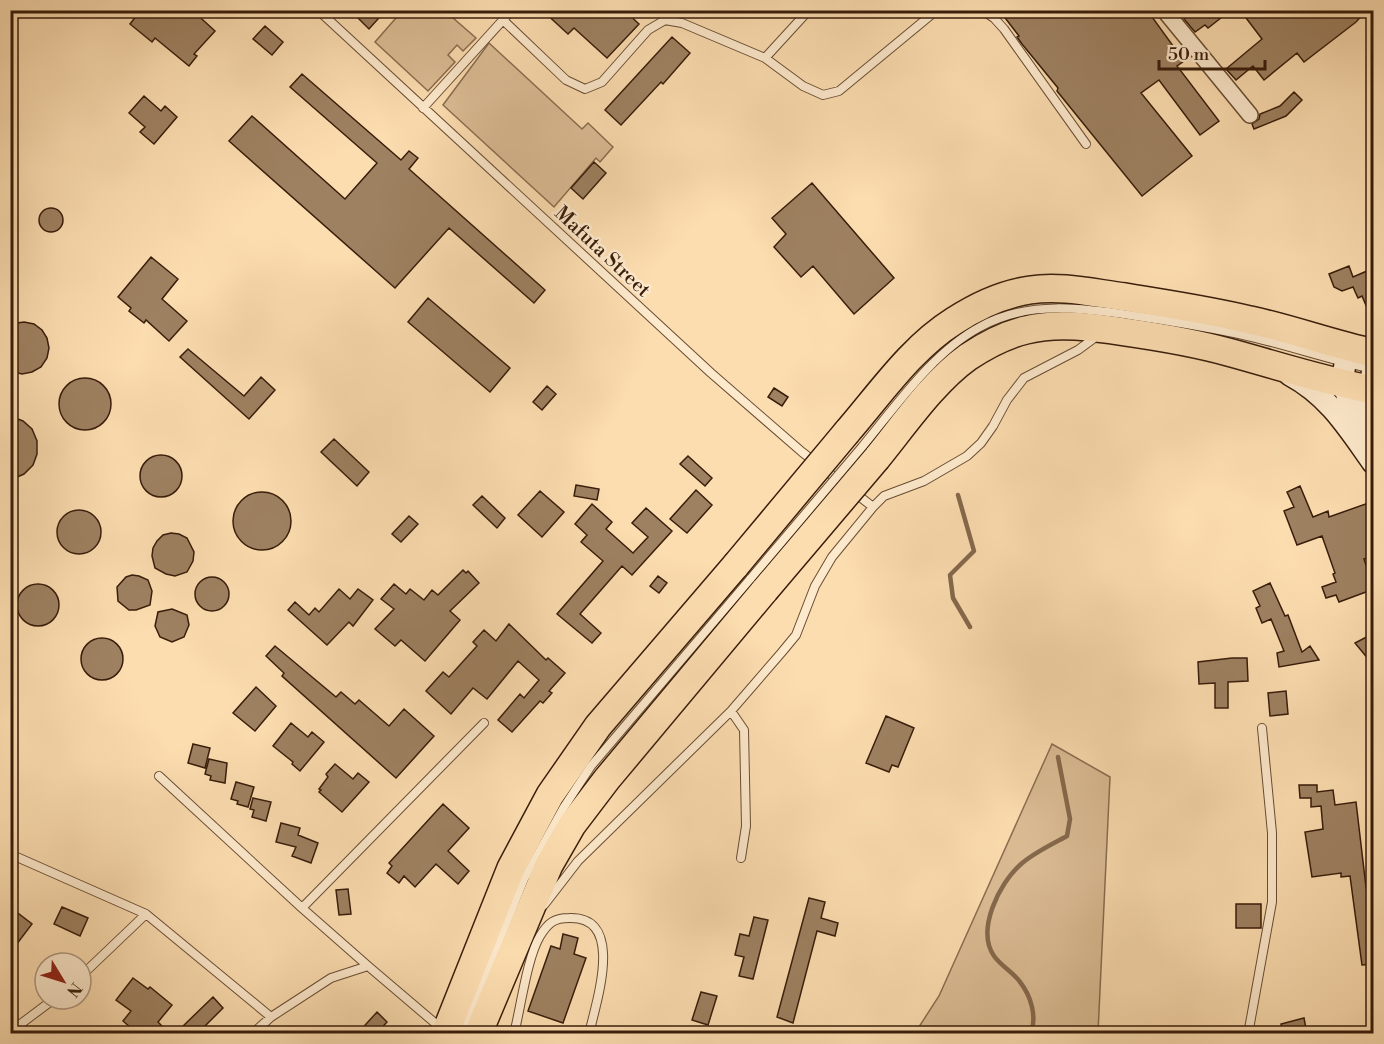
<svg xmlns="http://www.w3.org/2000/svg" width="1384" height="1044" viewBox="0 0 1384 1044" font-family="'Libre Bodoni',serif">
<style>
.green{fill:#dbbc94;stroke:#8a6c50;stroke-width:1.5}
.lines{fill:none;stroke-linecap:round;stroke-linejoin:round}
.stream{stroke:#85694c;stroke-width:4.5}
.building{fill:#9e8161;stroke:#381d0b;stroke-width:1.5}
.lane-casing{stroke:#694d34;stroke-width:10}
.street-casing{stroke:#694d34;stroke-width:18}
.secondary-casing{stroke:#381d0b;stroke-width:24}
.highway-casing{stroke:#381d0b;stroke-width:30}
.lane{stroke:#fde9cc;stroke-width:8}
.street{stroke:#fde9cc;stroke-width:15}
.secondary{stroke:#fde9cc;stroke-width:21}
.highway{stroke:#fcddb0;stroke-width:27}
.lane-bridge-casing{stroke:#694d34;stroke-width:10;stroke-linecap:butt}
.highway-bridge-casing{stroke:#381d0b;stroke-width:30;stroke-linecap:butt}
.lane-bridge{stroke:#fde9cc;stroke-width:8}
.highway-bridge{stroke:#fcddb0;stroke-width:27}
.labels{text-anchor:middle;stroke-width:5;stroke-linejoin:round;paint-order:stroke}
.street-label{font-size:20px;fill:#381d0b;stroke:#fde9cc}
</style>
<rect width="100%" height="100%" fill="#fcddb0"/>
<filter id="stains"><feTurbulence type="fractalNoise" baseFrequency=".00333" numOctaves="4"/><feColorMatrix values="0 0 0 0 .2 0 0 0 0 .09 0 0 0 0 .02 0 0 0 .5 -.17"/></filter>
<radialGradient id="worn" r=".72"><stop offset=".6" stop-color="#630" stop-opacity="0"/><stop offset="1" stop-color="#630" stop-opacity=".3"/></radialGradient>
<path class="green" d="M403,10L445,11L476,38L463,51L457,45L448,55L455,62L428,91L375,42Z
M489,43L582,129L588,123L613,147L600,162L596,158L554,207L443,105Z
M1052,744L1110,777L1098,1033H915L939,996Z"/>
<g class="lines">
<path class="stream" d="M958,495L974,551L950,575L953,598L970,627
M1031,1034C1037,1016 1031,996 1020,982C1013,972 1001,966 994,956C976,930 999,884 1020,865C1033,853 1051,845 1067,836L1070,819L1058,757"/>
</g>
<path class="building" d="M141,10H192L215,31L194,54L197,56L189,66L155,38L152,42L130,24Z
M350,10H386L369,29Z
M542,10H624L639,24L607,58L574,28L568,34Z
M999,10H1147L1184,61L1177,66L1219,121L1200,135L1159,80L1141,93L1192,156L1142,196L1057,91L1058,88L1022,44L1017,37L1019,36Z
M1202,10H1231L1208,28L1205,25L1195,32L1184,19L1194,11L1198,16Z
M1240,10H1367L1356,22L1304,62L1297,53L1264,80L1253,66L1236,80L1226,69L1262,39Z
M265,26L283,42L272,55L253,39Z
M672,37L690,53L663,84L661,82L621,125L605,110Z
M302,74L401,160L409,151L418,158L409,169L545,290L534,303L449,228L395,288L229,141L252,116L345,199L377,163L290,87Z
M1294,92L1302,100L1286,116L1254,129L1252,124L1259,119L1260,114L1280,106Z
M144,96L161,111L165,106L177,117L154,144L140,132L145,127L129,113Z
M594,162L606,173L583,199L571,188Z
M812,183L894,278L854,314L813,266L801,277L774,247L786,234L772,218Z
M39 220a12 12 0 1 1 24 0a12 12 0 1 1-24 0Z
M151,257L178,279L162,299L187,321L169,341L146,320L144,323L129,311L131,308L118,297Z
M1349,266L1353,277L1374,268V324L1362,296L1358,298L1353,287L1342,291L1334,287L1329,274Z
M428,298L510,368L490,392L408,322Z
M24,322L34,324L42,330L47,338L49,348L47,358L41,367L32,372L22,374L10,371V324Z
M188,349L244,396L261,377L275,390L249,419L180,357Z
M59 404a26 26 0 1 1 52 0a26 26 0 1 1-52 0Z
M547,386L556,394L542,410L533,402Z
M774,388L788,397L782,406L768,397Z
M10,416L23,421L32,429L37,441V454L33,465L24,474L10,480Z
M334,439L369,472L357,486L321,452Z
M140 476a21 21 0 1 1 42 0a21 21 0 1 1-42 0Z
M688,456L712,478L705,486L680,464Z
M576,485L599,489L597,500L574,496Z
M1300,486L1313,517L1328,511L1329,517L1374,501V556L1364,559L1374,589L1339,602L1336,595L1326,598L1322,587L1336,582L1333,574L1335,573L1322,536L1297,545L1284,511L1294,507L1287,492Z
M696,490L712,505L687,533L670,519Z
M540,491L564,512L542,537L518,515Z
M233 521a29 29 0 1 1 58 0a29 29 0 1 1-58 0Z
M482,496L505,518L497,528L473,505Z
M592,504L612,522L606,529L633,553L648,537L632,523L646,508L672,531L632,575L622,566L580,614L601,633L592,643L557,614L603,561L581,542L587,535L575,524Z
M57 532a22 22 0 1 1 44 0a22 22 0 1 1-44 0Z
M409,516L418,524L401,542L392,534Z
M171,533L179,534L187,538L194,552L193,561L187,572L175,576L166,574L155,568L152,556L153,548L157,541L163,535Z
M463,570L466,573L468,571L479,583L450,611L460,620L425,661L401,640L395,646L375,629L394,609L381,599L394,584L406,594L410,589L424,600L432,590L438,595Z
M132,575L139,576L148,580L152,591L150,605L136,610H129L118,601L117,587L126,577Z
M658,576L667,583L659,593L650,586Z
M195 594a17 17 0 1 1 34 0a17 17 0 1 1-34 0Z
M1270,583L1285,616L1288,615L1302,652L1310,646L1319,660L1279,667L1277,653L1284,651L1271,619L1262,623L1256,608L1260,606L1253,591Z
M17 605a21 21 0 1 1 42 0a21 21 0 1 1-42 0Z
M339,589L350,599L358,589L373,600L353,626L349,622L327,645L288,610L295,602L309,615L315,608L319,612Z
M172,609L187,615L189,625L184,637L172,642L160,637L155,626L158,612Z
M509,624L546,660L548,658L565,673L549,691L552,693L543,703L540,701L512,732L498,720L520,694L524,698L539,680L518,661L487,699L473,688L451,714L426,691L443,672L449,677L477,646L473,642L484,630L496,641Z
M1374,633V666L1355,643Z
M81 659a21 21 0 1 1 42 0a21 21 0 1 1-42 0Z
M275,646L336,697L341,692L355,704L359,700L389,726L404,709L434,736L396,778L282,676L284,673L266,656Z
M1232,658H1247L1248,681L1228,682V708H1215V683L1199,684L1198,662Z
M256,687L276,706L255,731L233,713Z
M1286,691L1288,714L1270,716L1268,693Z
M886,716L914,728L898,767L892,765L889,772L866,763Z
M291,723L308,737L312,732L324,742L300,771L292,764L293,762L273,746Z
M193,744L210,748L205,768L188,763Z
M209,759L227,763L225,783L210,780L211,776L205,774Z
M335,764L353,779L358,773L369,782L342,812L319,792L321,790L319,789L328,777L326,774Z
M236,782L254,787L248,807L237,804L238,801L231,799Z
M1299,785H1317V792L1333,790L1335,805L1356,802L1366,887L1374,933V964L1362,965L1350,876L1341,877V873L1312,877L1305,832L1323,829L1321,806L1311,807V798H1300Z
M253,798L271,802L266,821L252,817L254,810L250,809Z
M443,804L469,828L448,851L469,871L458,884L436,864L415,887L404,876L399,883L387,873L392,866L389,863Z
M281,823L300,828L298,835L318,843L311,863L292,856L296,847L276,842Z
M348,889L351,914L339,915L336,890Z
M809,898L825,902L821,918L838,923L835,936L817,931L793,1023L777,1017Z
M1236,904H1261V928H1236Z
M10,907L32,924L10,953Z
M62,907L88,918L80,936L54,924Z
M754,917L768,920L753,979L739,976L744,957L735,955L740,934L749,936Z
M563,934L578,938L574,954L586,958L563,1023L528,1011L551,946L560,949Z
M133,978L148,989L150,987L172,1005L158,1022L162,1026L156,1034H138L123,1021L131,1011L116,1000Z
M701,992L717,996L708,1025L692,1020Z
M213,997L223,1008L197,1034H186L181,1028Z
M377,1012L387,1022L376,1034H357Z
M1304,1018L1307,1034H1283L1281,1024Z"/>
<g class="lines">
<defs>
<path id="lane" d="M318,10L711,373L802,452L873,507
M982,10L994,18L1004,29L1086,144
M503,20L566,80L585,89L602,82L648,30L665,20L682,23L765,58L803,86L823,95L839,91L937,10
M765,58L809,10
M423,108L512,10
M1358,393L1374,434
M862,447C896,406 933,352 980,327C1028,300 1083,308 1136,316C1170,321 1205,327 1239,334C1284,344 1327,359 1372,369
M731,711L744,730L746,826L741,858
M159,776L302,908L368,966
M10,854L146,914L271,1017
M544,905L578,861L731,711L782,652L796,635L815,586L832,557L873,507L884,496L924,481L967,456L981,443L993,426L1007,400L1024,378L1078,350L1097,336
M302,908L484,723
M81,976L146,914
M10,1032L54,999
M252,1034L271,1017L331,978L368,966L442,1029
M462,1034L524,879L564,807L591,766L751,578
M514,1034C521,1006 527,958 540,936C548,923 554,918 569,918C626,916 596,1002 589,1034
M1250,1034L1249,1029L1272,902V833L1262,728"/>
<path id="street" d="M1164,10L1250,115"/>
<path id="secondary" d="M1348,347L1342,382L1363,436
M1374,365L1369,389L1374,400
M1290,375C1329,396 1348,428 1373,463"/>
<path id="highway" d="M847,432C880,394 911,348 954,321C977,306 1003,294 1030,290C1061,285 1093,293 1125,297C1167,304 1209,310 1250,320C1292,329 1332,344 1374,353
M877,458C904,425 933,382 968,357C986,345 1005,335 1026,330C1058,322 1093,327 1125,332C1160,337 1195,343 1228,352C1276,365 1324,381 1374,390
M445,1034L511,868L550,795L598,726L736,565
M478,1034L549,865L572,825L607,779L765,590"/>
</defs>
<use href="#lane" class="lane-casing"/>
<use href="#street" class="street-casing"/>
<use href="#secondary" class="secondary-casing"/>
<use href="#highway" class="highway-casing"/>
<use href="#lane" class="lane"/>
<use href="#street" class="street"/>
<use href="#secondary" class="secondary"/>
<use href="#highway" class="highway"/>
<defs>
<path id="lane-bridge" d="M751,578L862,447"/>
<path id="highway-bridge" d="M736,565L847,432
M765,590L877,458"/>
</defs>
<use href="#lane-bridge" class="lane-bridge-casing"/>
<use href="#highway-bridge" class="highway-bridge-casing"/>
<use href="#lane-bridge" class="lane-bridge"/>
<use href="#highway-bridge" class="highway-bridge"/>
</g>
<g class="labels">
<g class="street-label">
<text transform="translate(603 251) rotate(43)" y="7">Mafuta Street</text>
</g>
</g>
<rect width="1384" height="1044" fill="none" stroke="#fcddb0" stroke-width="36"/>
<rect x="12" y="12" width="1360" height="1020" fill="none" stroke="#381d0b" stroke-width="3"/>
<rect x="18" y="18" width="1348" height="1008" fill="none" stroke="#381d0b" stroke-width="1.5"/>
<g transform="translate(63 981) rotate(128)"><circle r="28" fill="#fde9cc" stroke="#ae977f" stroke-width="1.5"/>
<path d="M0-4.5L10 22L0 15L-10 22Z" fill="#8f2418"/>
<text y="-9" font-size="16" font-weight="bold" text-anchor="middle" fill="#381d0b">N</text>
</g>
<path d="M1159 60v9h106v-9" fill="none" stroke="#381d0b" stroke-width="3"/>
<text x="1168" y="60" font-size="18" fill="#381d0b" stroke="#fde9cc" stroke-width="4.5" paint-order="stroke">50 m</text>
<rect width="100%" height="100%" filter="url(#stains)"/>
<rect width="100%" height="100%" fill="url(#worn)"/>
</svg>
